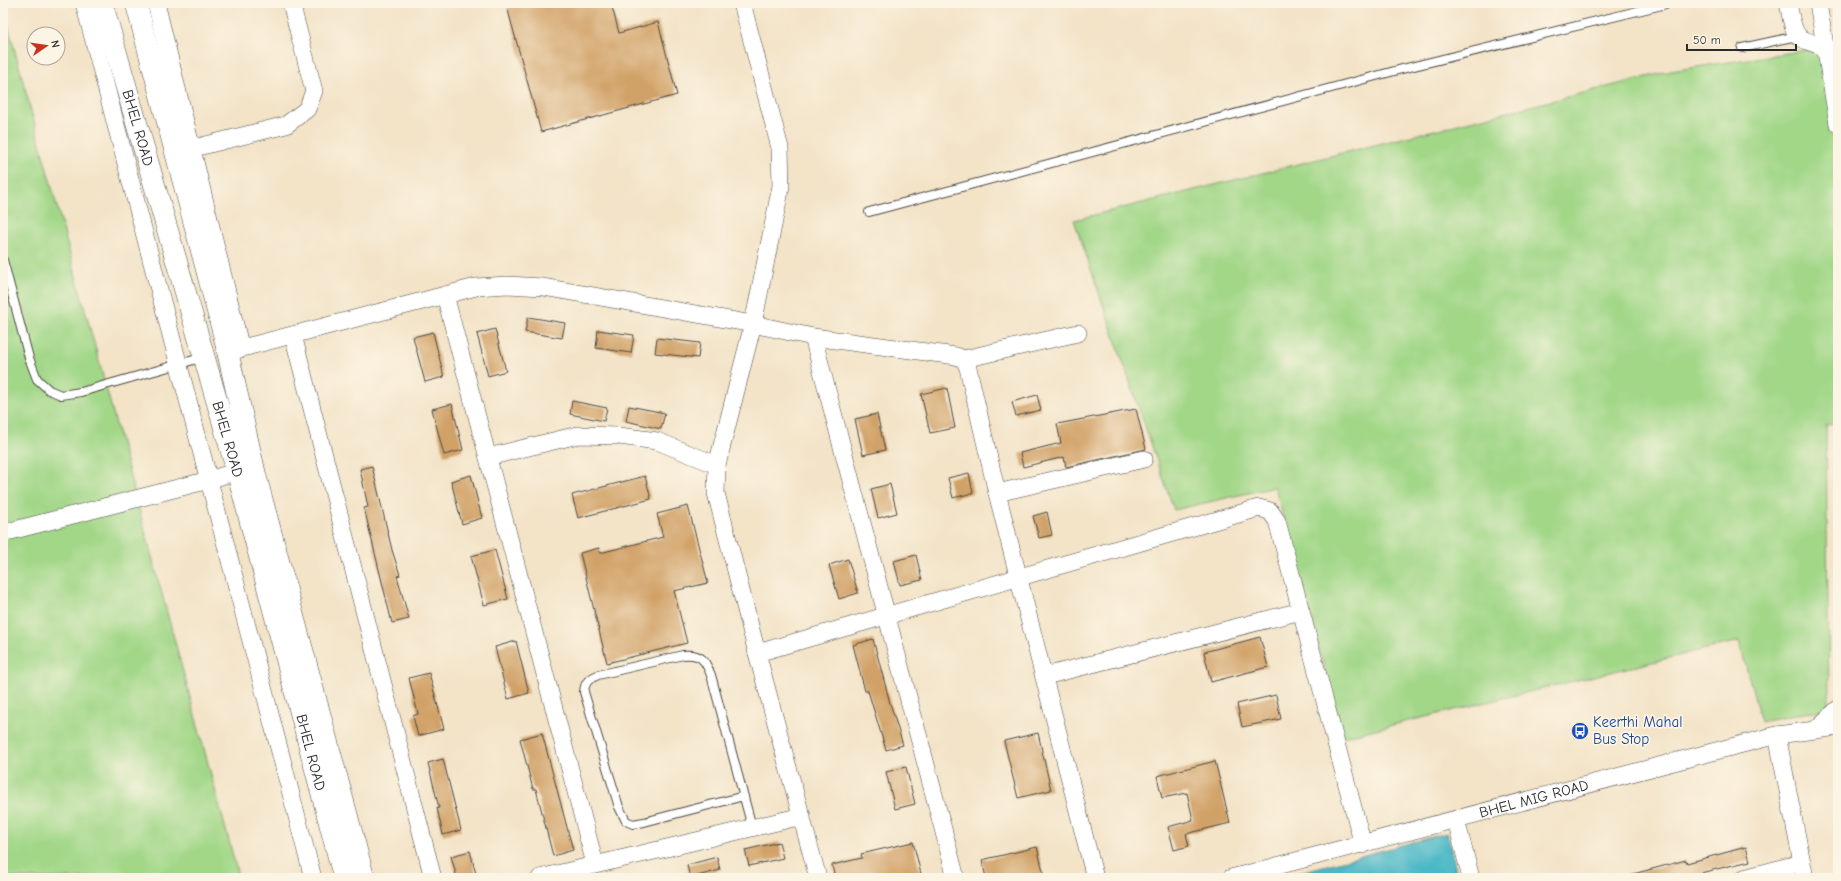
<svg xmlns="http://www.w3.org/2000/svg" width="1841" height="881" viewBox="0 0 1841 881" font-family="'Comic Neue',sans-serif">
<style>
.green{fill:#a2d788;stroke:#66815a}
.water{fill:#4cb8c7;stroke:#3c7279}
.building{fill:#d1a268}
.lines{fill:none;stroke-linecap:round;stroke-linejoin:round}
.service-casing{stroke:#494742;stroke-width:10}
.minor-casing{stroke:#494742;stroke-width:18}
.tertiary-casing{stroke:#494742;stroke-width:22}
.service{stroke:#fff;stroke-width:8}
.minor{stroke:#fff;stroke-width:17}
.tertiary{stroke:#fff;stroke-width:21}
.labels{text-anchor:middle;stroke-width:3.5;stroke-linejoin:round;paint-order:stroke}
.street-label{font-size:15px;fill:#2b2b2b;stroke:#fcf5e5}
.transit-label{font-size:15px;fill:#164399;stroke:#fcf5e5;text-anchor:start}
</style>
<rect width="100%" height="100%" fill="#fcf5e5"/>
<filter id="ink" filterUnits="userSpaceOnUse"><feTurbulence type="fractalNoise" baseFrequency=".025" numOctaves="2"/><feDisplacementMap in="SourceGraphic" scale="8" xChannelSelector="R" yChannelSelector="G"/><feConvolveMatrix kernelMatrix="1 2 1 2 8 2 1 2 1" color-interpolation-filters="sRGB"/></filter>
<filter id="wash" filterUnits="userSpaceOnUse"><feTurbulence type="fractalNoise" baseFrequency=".012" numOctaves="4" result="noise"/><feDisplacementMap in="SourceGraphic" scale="16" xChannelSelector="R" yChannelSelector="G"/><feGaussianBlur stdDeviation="0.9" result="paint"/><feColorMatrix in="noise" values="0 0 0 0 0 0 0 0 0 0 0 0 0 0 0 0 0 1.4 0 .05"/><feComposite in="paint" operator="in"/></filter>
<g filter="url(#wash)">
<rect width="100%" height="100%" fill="#f3e3c7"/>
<path class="green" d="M3,7L239,878H3Z
M1838,45V424L1826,425L1829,708L1761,722L1739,641L1343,737L1275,487L1174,510L1074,220L1671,71Z"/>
<path class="water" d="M1447,833L1458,878H1278Z"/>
<g id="blocks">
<path class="building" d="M506,3H611L619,33L658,22L677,95L541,132Z
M528,317L565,323L562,338L525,332Z
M495,329L506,371L488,376L477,334Z
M598,330L634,335L631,353L596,348Z
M433,332L444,377L425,382L413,337Z
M657,338L700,343L698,358L655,353Z
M947,388L955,428L930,433L921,394Z
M1037,395L1041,410L1016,416L1012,402Z
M572,401L607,408L604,421L570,414Z
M452,404L463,450L444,455L432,409Z
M629,406L665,413L661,429L626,421Z
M1136,409L1146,449L1066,467L1064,457L1023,467L1020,453L1061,443L1057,424Z
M877,414L885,450L863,455L855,419Z
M372,466L392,550L400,575L397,576L409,619L392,623L364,508L368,507L360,469Z
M969,473L973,493L953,498L948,478Z
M471,475L482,518L462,524L451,481Z
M645,476L651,499L578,518L572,495Z
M890,484L897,513L878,518L871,489Z
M688,506L708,583L674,591L687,643L607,663L580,553L599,548L600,553L663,537L657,514Z
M1047,512L1052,535L1039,538L1033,516Z
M495,550L508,599L484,605L471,556Z
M916,555L922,580L900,585L894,561Z
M848,559L858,593L839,599L829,565Z
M1260,637L1268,667L1211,682L1204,652Z
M873,639L890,703L903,745L886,750L868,691H865L853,645Z
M516,641L529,693L508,699L495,647Z
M429,673L444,729L418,736L413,716L418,714L409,678Z
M1276,695L1281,719L1242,727L1237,704Z
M542,733L573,850L553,856L536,789H533L520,739Z
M1038,733L1051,790L1018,798L1004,741Z
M443,759L461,830L443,835L437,808H439L428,763Z
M1215,761L1230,823L1186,834L1189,846L1174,850L1168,827L1193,820L1187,793L1162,798L1157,776Z
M906,767L915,804L895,809L886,772Z
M779,842L783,858L749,866L745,850Z
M913,842L922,878H835L832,865L862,858L861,854Z
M1037,847L1044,875L1031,878H986L982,860Z
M1746,847L1750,861L1680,878H1634L1633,874L1686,860L1687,863Z
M470,851L477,878H457L451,856Z
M717,857L720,870L690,878L687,865Z"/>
</g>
</g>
<g filter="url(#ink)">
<use href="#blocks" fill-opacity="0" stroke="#494742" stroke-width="1"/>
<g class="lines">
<defs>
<path id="service" d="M1742,48L1797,36
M869,212L1402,69L1670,3
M3,260L29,358L37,379L49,390L61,395L81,392L204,357
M744,796L644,822L633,824L626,821L619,807L584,692C585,681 589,679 598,675L683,655C701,653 705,660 711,675L752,827"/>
<g id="minor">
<path d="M84,3L313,878"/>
<path d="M156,3L241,349"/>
<path d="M742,3L780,148L781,186L753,324L717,465L716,493L757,653L818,878"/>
<path d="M1788,3C1795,36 1791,37 1825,47"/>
<path d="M1818,3L1838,124"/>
<path d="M182,151L286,125L307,109L314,91L291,3"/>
<path d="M445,295L595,864"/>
<path d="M293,335L433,878"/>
<path d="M813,337L956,878"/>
<path d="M227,352L476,287L507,285L543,287L753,324L813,337L956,356L964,359L968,368L997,493L1095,878"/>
<path d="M964,359L1078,333"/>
<path d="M488,457L578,435L619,436L657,441L717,465"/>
<path d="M997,493L1144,459"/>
<path d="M3,533L209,480L237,471"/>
<path d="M757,653L1259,508L1270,511L1277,521L1363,845"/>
<path d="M1045,676L1301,611"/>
<path d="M1816,729L1838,709"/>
<path d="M1777,735L1805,878"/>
<path d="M1456,820L1471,878"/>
<path d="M540,878L802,816"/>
<path id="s1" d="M1231,878L1777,735L1838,727"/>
<path d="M1744,878L1801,863"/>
</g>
<g id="tertiary">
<path id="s2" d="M102,3L237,471L344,878"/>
<path d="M136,3L224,336L256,477L364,878"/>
</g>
</defs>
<use href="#service" class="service-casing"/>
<use href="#minor" class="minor-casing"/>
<use href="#tertiary" class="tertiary-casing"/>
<use href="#service" class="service"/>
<use href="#minor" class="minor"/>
<use href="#tertiary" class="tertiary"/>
</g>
</g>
<defs>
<symbol id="bus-disc" viewBox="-11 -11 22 22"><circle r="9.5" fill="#1a4fb4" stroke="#fcf5e5"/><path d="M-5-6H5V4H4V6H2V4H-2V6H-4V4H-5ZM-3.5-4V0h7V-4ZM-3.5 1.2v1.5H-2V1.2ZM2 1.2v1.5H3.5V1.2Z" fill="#fff"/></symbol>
</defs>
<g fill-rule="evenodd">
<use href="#bus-disc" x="1570" y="721" width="20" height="20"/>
</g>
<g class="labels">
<g class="street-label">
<text dy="5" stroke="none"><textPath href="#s2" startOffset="130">BHEL ROAD</textPath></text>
<text dy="5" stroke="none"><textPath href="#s2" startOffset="454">BHEL ROAD</textPath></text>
<text dy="5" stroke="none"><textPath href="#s2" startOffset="778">BHEL ROAD</textPath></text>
<text dy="5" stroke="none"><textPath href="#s1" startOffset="313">BHEL MIG ROAD</textPath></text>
</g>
<g class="transit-label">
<text x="1593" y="727">Keerthi Mahal<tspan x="1593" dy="17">Bus Stop</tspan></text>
</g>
</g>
<rect width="1841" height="881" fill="none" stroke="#fcf5e5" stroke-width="16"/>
<g transform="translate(46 46) rotate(77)"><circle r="19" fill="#fcf5e5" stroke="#a8a49b"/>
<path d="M0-3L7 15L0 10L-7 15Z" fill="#c8321e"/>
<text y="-6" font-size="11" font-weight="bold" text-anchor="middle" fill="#2b2b2b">N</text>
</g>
<path d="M1687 44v6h109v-6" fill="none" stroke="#2b2b2b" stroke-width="2"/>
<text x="1693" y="44" font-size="12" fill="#2b2b2b" stroke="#fcf5e5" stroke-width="3" paint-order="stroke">50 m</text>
</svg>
